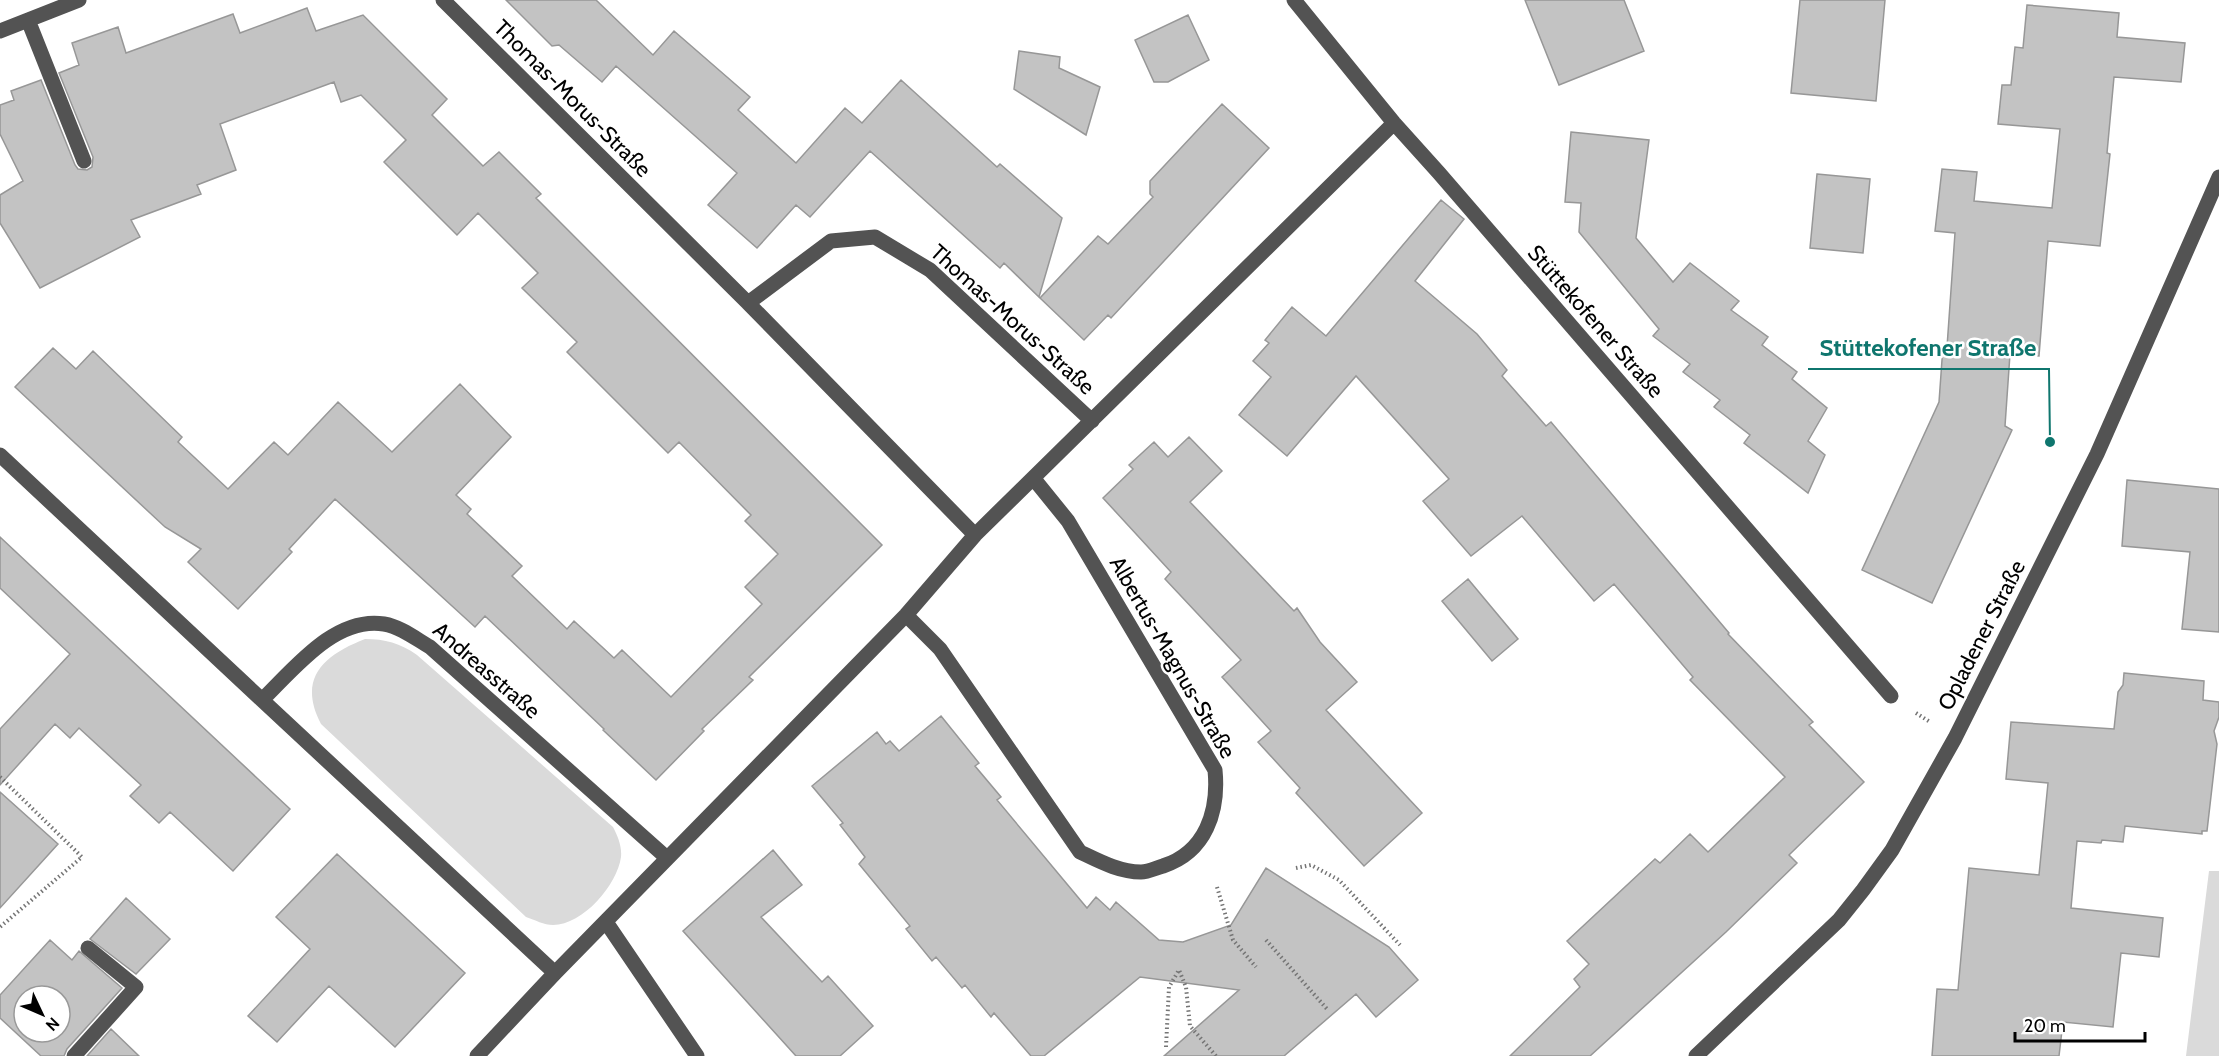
<svg xmlns="http://www.w3.org/2000/svg" width="2219" height="1056" viewBox="0 0 2219 1056" font-family="Cabin,sans-serif">
<style>
.green{fill:#dadada}
.building{fill:#c3c3c3;stroke:#979797;stroke-width:1.5;fill-rule:evenodd}
.lines{fill:none;stroke-linecap:round;stroke-linejoin:round}
.path{stroke:#757575;stroke-width:4;stroke-dasharray:1.5 3;stroke-linecap:butt}
.minor{stroke:#535353;stroke-width:15}
.labels{text-anchor:middle;stroke-width:5;stroke-linejoin:round;paint-order:stroke}
.street-label{font-size:22px;fill:#000;stroke:#fff}
.leader{fill:none;stroke:#0f766e;stroke-width:2}
.callout-dot{fill:#0f766e;stroke:#fff;stroke-width:2}
.callout-label{font-size:24px;text-anchor:middle;font-weight:bold;fill:#0f766e;stroke:#fff;stroke-width:5;stroke-linejoin:round;paint-order:stroke}
</style>
<rect width="100%" height="100%" fill="#fff"/>
<path class="green" d="M365,639C385,639 400,643 417,655L613,827C618,837 622,846 621,857C617,885 583,925 553,925C544,925 535,920 526,917L321,724C297,678 324,655 365,639Z
M2209,871H2219V1056H2186Z"/>
<path class="building" d="M506,0H596L653,55L674,31L750,97L738,110L796,163L845,108L862,123L901,80L997,167L1000,164L1062,218L1039,297L1004,263L1000,268L870,151L810,217L796,205L757,248L708,205L737,173L616,66L602,82L559,45L552,46Z
M1525,0H1624L1644,51L1559,85Z
M1800,0H1885L1876,101L1791,93Z
M2027,5L2119,13L2117,37L2185,43L2181,82L2114,77L2107,153L2110,154L2100,246L2048,241L2039,356L2010,354L2005,426L2012,430L1932,603L1862,570L1939,402L1943,346L1947,347L1955,233L1935,231L1942,169L1977,172L1974,201L2052,208L2060,129L1998,124L2002,85H2011L2015,47L2023,48Z
M307,8L316,31L363,15L447,99L432,115L483,166L499,152L541,194L536,198L882,545L749,677L753,680L702,729L704,731L656,780L603,730L604,729L485,616L475,627L335,499L289,549L292,552L238,609L188,562L201,549L165,527L15,387L53,348L76,369L93,351L182,437L178,442L228,489L274,442L288,455L338,402L392,452L460,384L511,437L456,495L471,509L467,514L522,566L512,576L567,629L574,621L614,658L622,650L671,697L762,604L745,587L778,554L745,521L751,515L679,442L668,453L567,352L577,342L522,288L538,273L478,213L457,235L384,162L406,140L361,95L341,102L334,82L220,124L236,170L197,185L201,194L131,220L140,237L40,288L0,223V195L23,181L0,134V105L14,100L11,91L41,80L75,165L78,169L87,170L92,167L93,157L59,73L79,65L72,43L118,27L126,53L233,14L240,33Z
M1188,15L1209,60L1168,82H1154L1135,40Z
M1019,51L1060,57L1059,68L1100,87L1086,135L1014,89Z
M1222,104L1269,148L1111,318L1108,315L1084,340L1040,298L1098,236L1108,244L1153,197L1150,194V181Z
M1571,132L1649,140L1636,238L1673,282L1690,263L1739,301L1731,310L1768,337L1762,345L1797,372L1792,379L1827,408L1808,441L1825,455L1808,493L1744,443L1750,435L1714,407L1720,400L1683,372L1690,364L1653,336L1659,329L1579,232L1581,203L1565,202Z
M1817,174L1870,179L1863,253L1810,248Z
M1441,200L1464,219L1415,281L1477,334L1507,370L1502,376L1546,426L1551,422L1729,633L1728,634L1813,722L1809,725L1864,782L1789,855L1797,863L1726,932L1590,1056H1510L1580,987L1574,979L1589,964L1567,941L1655,859L1660,863L1690,834L1708,852L1785,777L1690,680L1693,677L1614,584L1594,601L1522,516L1471,556L1423,501L1449,479L1356,376L1287,456L1239,415L1271,377L1253,361L1269,343L1265,340L1292,307L1326,336Z
M1189,437L1222,471L1190,502L1294,611L1297,608L1320,642L1357,682L1326,710L1422,813L1364,866L1296,793L1300,788L1258,742L1271,731L1222,677L1241,660L1165,579L1171,572L1103,498L1133,469L1129,465L1154,442L1168,457Z
M2127,480L2219,489V632L2182,629L2190,552L2122,546Z
M0,537L290,809L233,871L170,812L159,823L130,796L141,785L79,728L70,738L55,724L0,785V729L70,654L0,588Z
M1468,579L1518,639L1492,661L1442,601Z
M2124,673L2204,681L2203,700L2219,702V717L2214,731L2217,744L2207,831H2202V834L2125,826L2123,842L2102,840L2101,843L2077,841L2071,908L2163,918L2159,957L2121,953L2113,1027L2063,1022L2059,1056H1932L1937,989L1958,990L1969,868L2039,875L2048,783L2006,779L2011,722L2114,729L2118,692L2123,685Z
M941,716L979,763L975,766L1001,797L997,800L1087,908L1096,897L1110,910L1116,902L1159,940L1183,942L1231,925L1266,868L1389,947L1418,980L1376,1017L1356,994L1284,1056H1164L1239,990L1140,977L1044,1056H1031L994,1013L991,1017L965,985L962,988L936,957L932,961L906,929L910,926L859,864L865,857L840,825L843,823L812,786L877,732L886,744L890,741L899,751Z
M0,792L58,844L0,908Z
M773,850L802,885L761,917L822,982L828,976L873,1026L840,1056H796L683,931Z
M337,854L465,973L395,1047L329,986L277,1042L248,1016L310,949L276,917Z
M126,898L170,939L136,974L90,939Z
M50,940L72,960L79,951L122,988L67,1049L64,1056H41L0,1018V995ZM24,996H60V1032H24Z
M111,1029L139,1056H87Z"/>
<g class="lines">
<path class="path" d="M1916,713L1930,722
M0,777L82,857L0,927
M1296,868L1311,865L1339,880L1400,945
M1217,887L1233,940L1256,967
M1266,940L1327,1009
M1166,1047L1169,987L1179,970L1186,987L1190,1026L1216,1056"/>
<path class="minor" d="M443,0L748,303
M1294,0L1394,123L1439,173L1891,696
M28,20L84,161
M0,31L79,0
M0,455L262,700
M975,535L748,303L831,241L875,237L930,270L1092,421
M906,615L940,649L1080,852C1099,861 1119,872 1141,872C1148,872 1156,868 1163,866C1206,852 1219,811 1215,770L1068,521L1034,479
M606,922L697,1056
M555,973L262,700C294,669 335,616 384,624C401,627 416,639 430,647L667,858
M74,1056L136,987L88,948
M477,1056L555,973L906,615L975,535L1394,123
M1696,1056L1839,920L1863,890L1892,850L1955,738L2097,454L2219,177"/>
</g>
<g class="labels">
<g class="street-label">
<text transform="translate(573 98) rotate(45)" y="8">Thomas-Morus-Straße</text>
<text transform="translate(1013 319) rotate(42)" y="8">Thomas-Morus-Straße</text>
<text transform="translate(1596 321) rotate(49)" y="8">Stüttekofener Straße</text>
<text transform="translate(1981 635) rotate(-63)" y="8">Opladener Straße</text>
<text transform="translate(1173 657) rotate(60)" y="8">Albertus-Magnus-Straße</text>
<text transform="translate(487 670) rotate(41)" y="8">Andreasstraße</text>
</g>
</g>
<path class="leader" d="M2050 442L2049 369H1808"/>
<circle class="callout-dot" cx="2050" cy="442" r="6"/>
<g class="callout-label">
<text x="1928" y="356">Stüttekofener Straße</text>
</g>
<g transform="translate(42 1014) rotate(134)"><circle r="28" fill="#ffffff" stroke="#999999" stroke-width="1.5"/>
<path d="M0-4.5L10 22L0 15L-10 22Z" fill="#000000"/>
<text y="-9" font-size="16" font-weight="bold" text-anchor="middle" fill="#000000">N</text>
</g>
<path d="M2015 1032v9h130v-9" fill="none" stroke="#000000" stroke-width="3"/>
<text x="2024" y="1032" font-size="18" fill="#000000" stroke="#ffffff" stroke-width="4.5" paint-order="stroke">20 m</text>
</svg>
